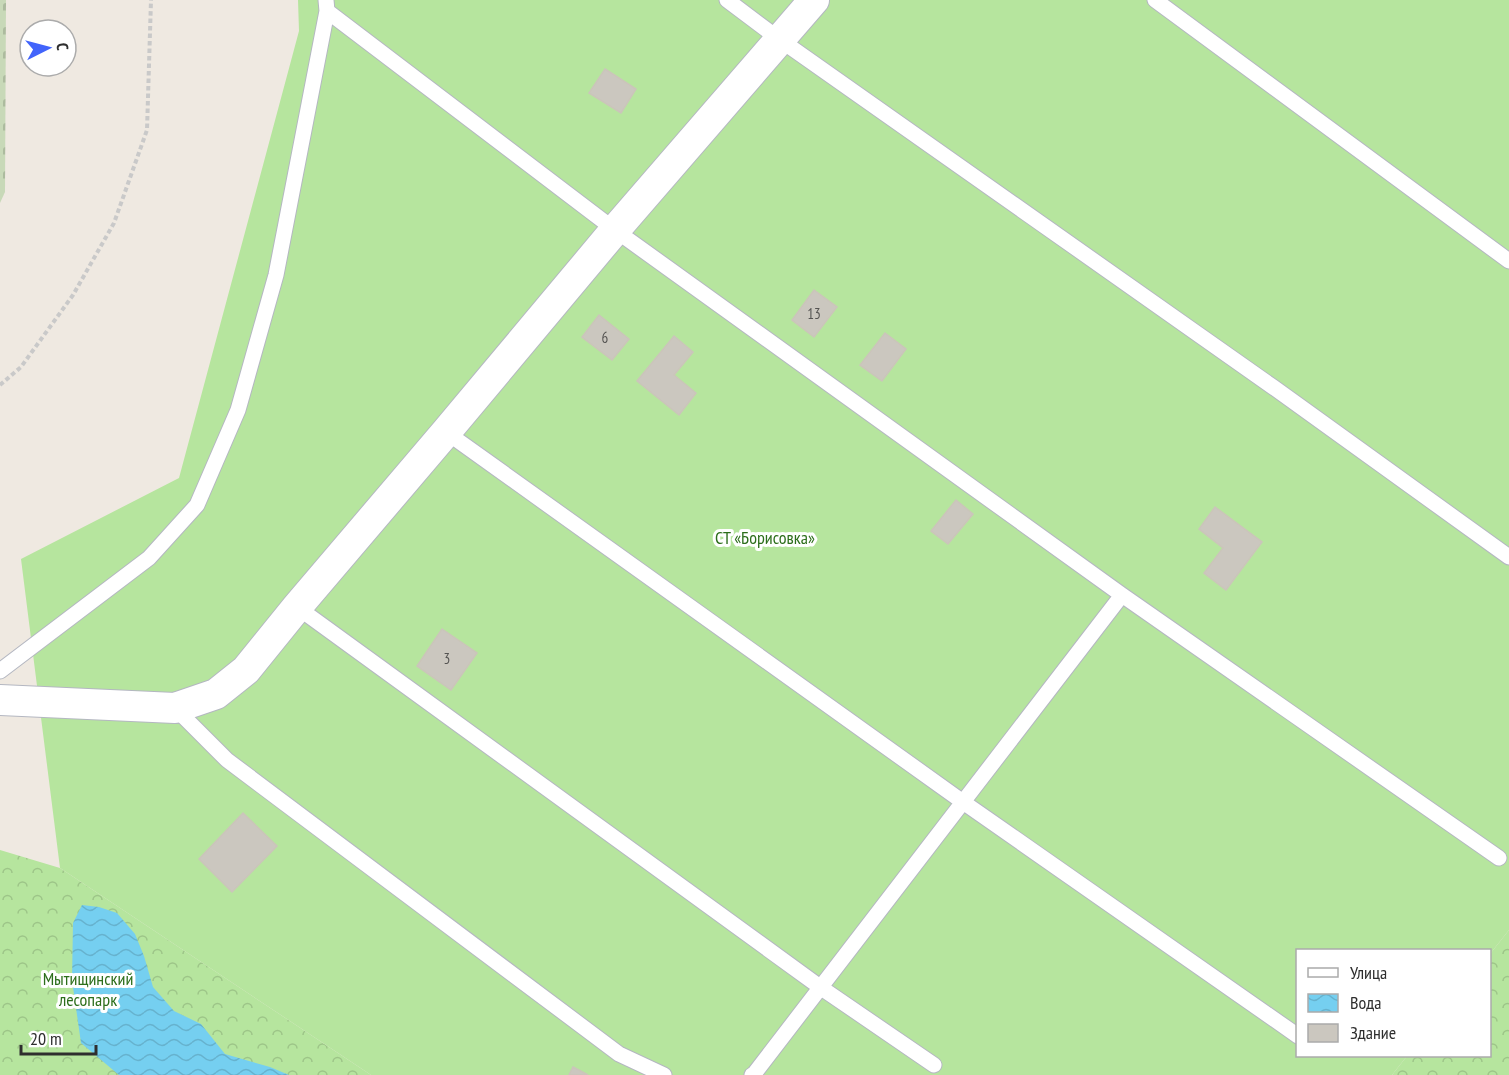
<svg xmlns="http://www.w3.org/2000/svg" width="1509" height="1075" viewBox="0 0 1509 1075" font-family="'PT Sans Narrow',sans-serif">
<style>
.forest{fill:url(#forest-crowns)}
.cemetery{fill:url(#cemetery-stones)}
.garden{fill:#b6e59e}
.water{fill:url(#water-waves)}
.building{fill:#cbc7bf;stroke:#cbc5ba;stroke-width:1.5}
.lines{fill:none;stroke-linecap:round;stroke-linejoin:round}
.lane-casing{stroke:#b4b7c1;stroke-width:17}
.street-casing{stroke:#b4b7c1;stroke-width:32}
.path{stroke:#c9c9c9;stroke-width:4;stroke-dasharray:4.5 3;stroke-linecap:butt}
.lane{stroke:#fff;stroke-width:15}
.street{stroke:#fff;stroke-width:30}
.labels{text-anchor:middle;stroke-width:6;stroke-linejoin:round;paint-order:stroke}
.number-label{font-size:15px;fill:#555452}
.park-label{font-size:18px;fill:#2c6e1b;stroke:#fff}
</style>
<defs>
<pattern id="forest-crowns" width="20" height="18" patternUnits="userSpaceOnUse" patternTransform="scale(1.5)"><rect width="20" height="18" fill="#b6e59e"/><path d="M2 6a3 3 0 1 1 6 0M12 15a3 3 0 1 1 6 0" fill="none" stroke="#9dc588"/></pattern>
<pattern id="cemetery-stones" width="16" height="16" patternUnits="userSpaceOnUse" patternTransform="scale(1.5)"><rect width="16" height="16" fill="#c8d9b8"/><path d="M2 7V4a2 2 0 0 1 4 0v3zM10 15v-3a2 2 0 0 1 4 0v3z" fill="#acbb9e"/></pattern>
<pattern id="water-waves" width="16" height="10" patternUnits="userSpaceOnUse" patternTransform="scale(1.5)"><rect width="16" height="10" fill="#75cff0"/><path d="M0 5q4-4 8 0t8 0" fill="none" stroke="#66b2ce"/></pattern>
</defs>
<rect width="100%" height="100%" fill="#efe9e1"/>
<path class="forest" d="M0,850L60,868L371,1075H0Z
M1509,930V1075H1392L1407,1056H1490V954Z"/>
<path class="cemetery" d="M0,0H6L5,192L0,203Z"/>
<path class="garden" d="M298,0H1509V930L1490,954V950H1298V1056H1407L1392,1075H371L60,868L21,559L179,478L299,31Z"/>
<path class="water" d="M82,905L99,907L117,913L135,934L144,956L153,987L174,1011L201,1024L225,1054L270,1067L289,1075H119L81,1043L72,980L73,923Z"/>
<path class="building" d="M605,69L636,89L621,113L589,93Z
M814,290L837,307L814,337L792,320Z
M599,315L629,339L612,360L582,337Z
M885,333L906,349L882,381L860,365Z
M674,336L693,352L674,375L696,393L679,415L637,381Z
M956,500L973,514L948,544L931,531Z
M1215,507L1262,542L1226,590L1204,573L1223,548L1199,529Z
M442,629L477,653L451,690L417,666Z
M243,813L277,846L232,892L199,859Z
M573,1067L588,1075H569Z"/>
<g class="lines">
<defs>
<path id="lane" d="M727,0L779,39L1273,387L1509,557
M1155,0L1509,261
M327,11L615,230L1122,595L1499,858
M446,432L963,802L1298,1036
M297,607L820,987L934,1065
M0,671L149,558L197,505L238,410L276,275L327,11L326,0
M175,708L227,760L619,1054L664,1075
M752,1075L754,1074L1122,595"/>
<path id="street" d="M0,700L175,708L216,694L246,670L297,607L446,432L615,230L814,0"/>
</defs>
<use href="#lane" class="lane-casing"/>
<use href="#street" class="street-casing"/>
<path class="path" d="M0,385L21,367L73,295L114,223L147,130L151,0"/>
<use href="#lane" class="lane"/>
<use href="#street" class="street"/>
</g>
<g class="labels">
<g class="number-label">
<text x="814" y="319">13</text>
<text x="605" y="343">6</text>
<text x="447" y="664">3</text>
</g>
<g class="park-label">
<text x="765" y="544">СТ «Борисовка»</text>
<text x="88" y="985">Мытищинский<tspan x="88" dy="21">лесопарк</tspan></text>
</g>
</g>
<rect x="1296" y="949" width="195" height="108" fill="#ffffff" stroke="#ababab" stroke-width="1.5"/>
<rect x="1308" y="968" width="30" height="9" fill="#ffffff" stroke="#ababab" stroke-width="1.5"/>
<text x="1350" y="979" font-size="18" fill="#2e2e2e">Улица</text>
<rect x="1308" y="994" width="30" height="18" fill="url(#water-waves)" stroke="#ababab" stroke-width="1.5"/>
<text x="1350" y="1009" font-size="18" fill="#2e2e2e">Вода</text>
<rect x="1308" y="1024" width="30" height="18" fill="#cbc7bf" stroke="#ababab" stroke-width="1.5"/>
<text x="1350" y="1039" font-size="18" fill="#2e2e2e">Здание</text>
<g transform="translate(48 48) rotate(84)"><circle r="28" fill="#ffffff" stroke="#ababab" stroke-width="1.5"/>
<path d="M0-4.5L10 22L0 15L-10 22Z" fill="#4264fb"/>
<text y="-9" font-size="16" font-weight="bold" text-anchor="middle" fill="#2e2e2e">С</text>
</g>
<path d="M21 1045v9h75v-9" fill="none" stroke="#2e2e2e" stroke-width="3"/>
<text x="30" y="1045" font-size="18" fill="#2e2e2e" stroke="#ffffff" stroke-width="4.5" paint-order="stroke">20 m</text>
</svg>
